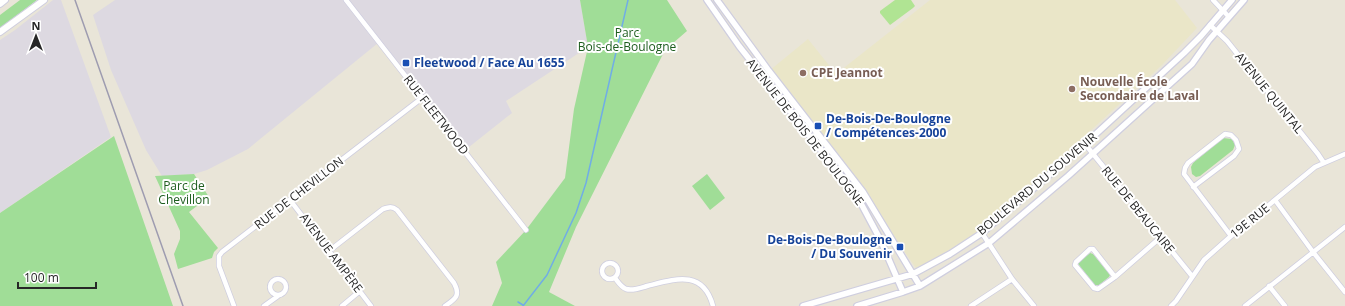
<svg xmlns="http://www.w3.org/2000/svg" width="1345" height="306" viewBox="0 0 1345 306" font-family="'Open Sans',sans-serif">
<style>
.industrial{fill:#ddd9e1}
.education{fill:#eae6c8}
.green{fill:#a0dd97}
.pitch{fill:#b0e493}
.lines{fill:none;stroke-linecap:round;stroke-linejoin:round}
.stream{stroke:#70ade6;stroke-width:1.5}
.minor-casing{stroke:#cfcedf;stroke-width:6}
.tertiary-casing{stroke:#cfcedf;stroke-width:8}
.secondary-casing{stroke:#cfcedf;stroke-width:8}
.minor{stroke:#fff;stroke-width:4.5}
.tertiary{stroke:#fff;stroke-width:5.5}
.secondary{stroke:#fff;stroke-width:6}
.rail{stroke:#9e9cb0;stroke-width:1.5}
.transit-dot{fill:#1a4fb4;stroke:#fff;stroke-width:1.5}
.education-dot{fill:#8d6e63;stroke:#fff;stroke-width:1.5}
.labels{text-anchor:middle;stroke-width:4;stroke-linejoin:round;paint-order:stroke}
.park-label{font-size:12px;fill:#1d5d1e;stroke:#fff}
.transit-label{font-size:12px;font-weight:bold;fill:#164399;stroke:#fff;text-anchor:start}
.education-label{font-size:12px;font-weight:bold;fill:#785e54;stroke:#fff;text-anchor:start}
.street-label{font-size:12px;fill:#272727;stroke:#fff}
</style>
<rect width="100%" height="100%" fill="#e9e5d8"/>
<path class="industrial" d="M53,0H61L111,137L0,213V40L15,30Z
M115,0H580L588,47L506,101L512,113L464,151L378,43L248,149L207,170L194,174L162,176L146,150L111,70L93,15Z"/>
<path class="education" d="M930,0H1175L1197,28L1162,65L1089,132L1066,158L982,233L950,254L916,268L852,177L769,71L808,39L836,74Z"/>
<path class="green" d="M20,0H37L0,28V15Z
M580,0H667L687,31L665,50L576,227L549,292L575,306H492L502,283L496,262L526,230L565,178L574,109L588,47Z
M114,136L173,306H0V213Z
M1223,138L1232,139L1235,145L1233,150L1200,176L1196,177L1192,174L1191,167L1193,163Z
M194,174L209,197L189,212L218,248L214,252L212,258L178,269L174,254L180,239V231L155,176Z
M707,174L725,198L710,210L692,186Z
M1090,253L1093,254L1110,275L1109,277L1099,285H1095L1079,265L1078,263Z"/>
<path class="pitch" d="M895,0H911L915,6L913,8L890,25L880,13V11Z"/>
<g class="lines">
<path class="stream" d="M518,302L523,305
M523,306L547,275L576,213L586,183L628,0"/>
<defs>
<path id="minor" d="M346,0L526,230
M1213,0L1229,17
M1210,25L1227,41L1318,154L1324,163
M1085,144L1192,276
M1193,187L1234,156L1239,149L1236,140L1231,135L1225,134L1188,163L1185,168L1184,174L1231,236
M290,200L371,306
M1275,200L1313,252L1345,292
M982,233L1012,279L1034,306
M329,251L383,209C389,207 392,206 397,210L454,283C461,296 455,299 445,306
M602 271a8 8 0 1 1 16 0a8 8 0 1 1-16 0Z
M1115,277L1093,249H1090L1076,262L1075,265L1094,288L1098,289L1115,277L1161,237
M615,278C618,282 621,287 626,289C633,291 640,288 647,286C675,279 703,269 713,306
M270 287a8 8 0 1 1 16 0a8 8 0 1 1-16 0Z
M1269,286L1285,306
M234,306L219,266V256L222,252L422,98
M264,306L278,296
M342,306L360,291
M971,306L1012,279
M1171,306L1176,301L1204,260L1231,236L1315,167L1345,154
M1245,306L1345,227"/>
<path id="tertiary" d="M707,0L739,46L857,196L880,239L903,292
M717,0L769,71L863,192L920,286
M803,306L913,274L950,254L982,233L1085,144L1184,53L1201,36L1232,0
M857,306L903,292L920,286L989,243L1068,176L1192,64L1209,40L1244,0"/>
<path id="secondary" d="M0,4L5,0
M0,32L44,0"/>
</defs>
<use href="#minor" class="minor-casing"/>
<use href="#tertiary" class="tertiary-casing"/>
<use href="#secondary" class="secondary-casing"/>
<use href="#minor" class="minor"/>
<use href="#tertiary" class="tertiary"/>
<use href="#secondary" class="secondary"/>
<path class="rail" d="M75,0L183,306"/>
</g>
<g class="transit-dot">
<rect x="402" y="59" width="8" height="8" rx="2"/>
<rect x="814" y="122" width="8" height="8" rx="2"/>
<rect x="896" y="243" width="8" height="8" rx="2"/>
</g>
<g class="education-dot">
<circle cx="803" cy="73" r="4"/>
<circle cx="1072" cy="89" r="4"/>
</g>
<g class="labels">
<g class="park-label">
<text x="627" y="37">Parc<tspan x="627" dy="14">Bois-de-Boulogne</tspan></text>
<text x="184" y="190">Parc de<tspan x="184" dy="14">Chevillon</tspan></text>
</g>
<g class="transit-label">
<text x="414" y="67">Fleetwood / Face Au 1655</text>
<text x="826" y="123">De-Bois-De-Boulogne<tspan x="826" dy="14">/ Compétences-2000</tspan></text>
<text x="892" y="244" text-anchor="end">De-Bois-De-Boulogne<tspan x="892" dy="14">/ Du Souvenir</tspan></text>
</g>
<g class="education-label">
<text x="811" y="77">CPE Jeannot</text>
<text x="1080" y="86">Nouvelle École<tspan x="1080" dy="14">Secondaire de Laval</tspan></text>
</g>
<g class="street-label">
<text transform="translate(1269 93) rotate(51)" y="4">AVENUE QUINTAL</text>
<text transform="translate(436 115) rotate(52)" y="4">RUE FLEETWOOD</text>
<text transform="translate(805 132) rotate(52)" y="4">AVENUE DE BOIS DE BOULOGNE</text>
<text transform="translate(1037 184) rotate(-40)" y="4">BOULEVARD DU SOUVENIR</text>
<text transform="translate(299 193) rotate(-38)" y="4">RUE DE CHEVILLON</text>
<text transform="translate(1138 210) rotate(51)" y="4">RUE DE BEAUCAIRE</text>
<text transform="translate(1250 221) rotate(-39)" y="4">19E RUE</text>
<text transform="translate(331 253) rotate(53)" y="4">AVENUE AMPÈRE</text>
</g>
</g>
<g transform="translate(36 36)" stroke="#ffffff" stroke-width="3" paint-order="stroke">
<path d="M0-3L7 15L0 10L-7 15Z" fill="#272727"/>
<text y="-6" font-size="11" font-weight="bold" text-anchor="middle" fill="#272727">N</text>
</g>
<path d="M18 282v6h78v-6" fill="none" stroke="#272727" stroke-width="2"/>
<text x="24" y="282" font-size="12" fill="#272727" stroke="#ffffff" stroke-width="3" paint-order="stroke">100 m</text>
</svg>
